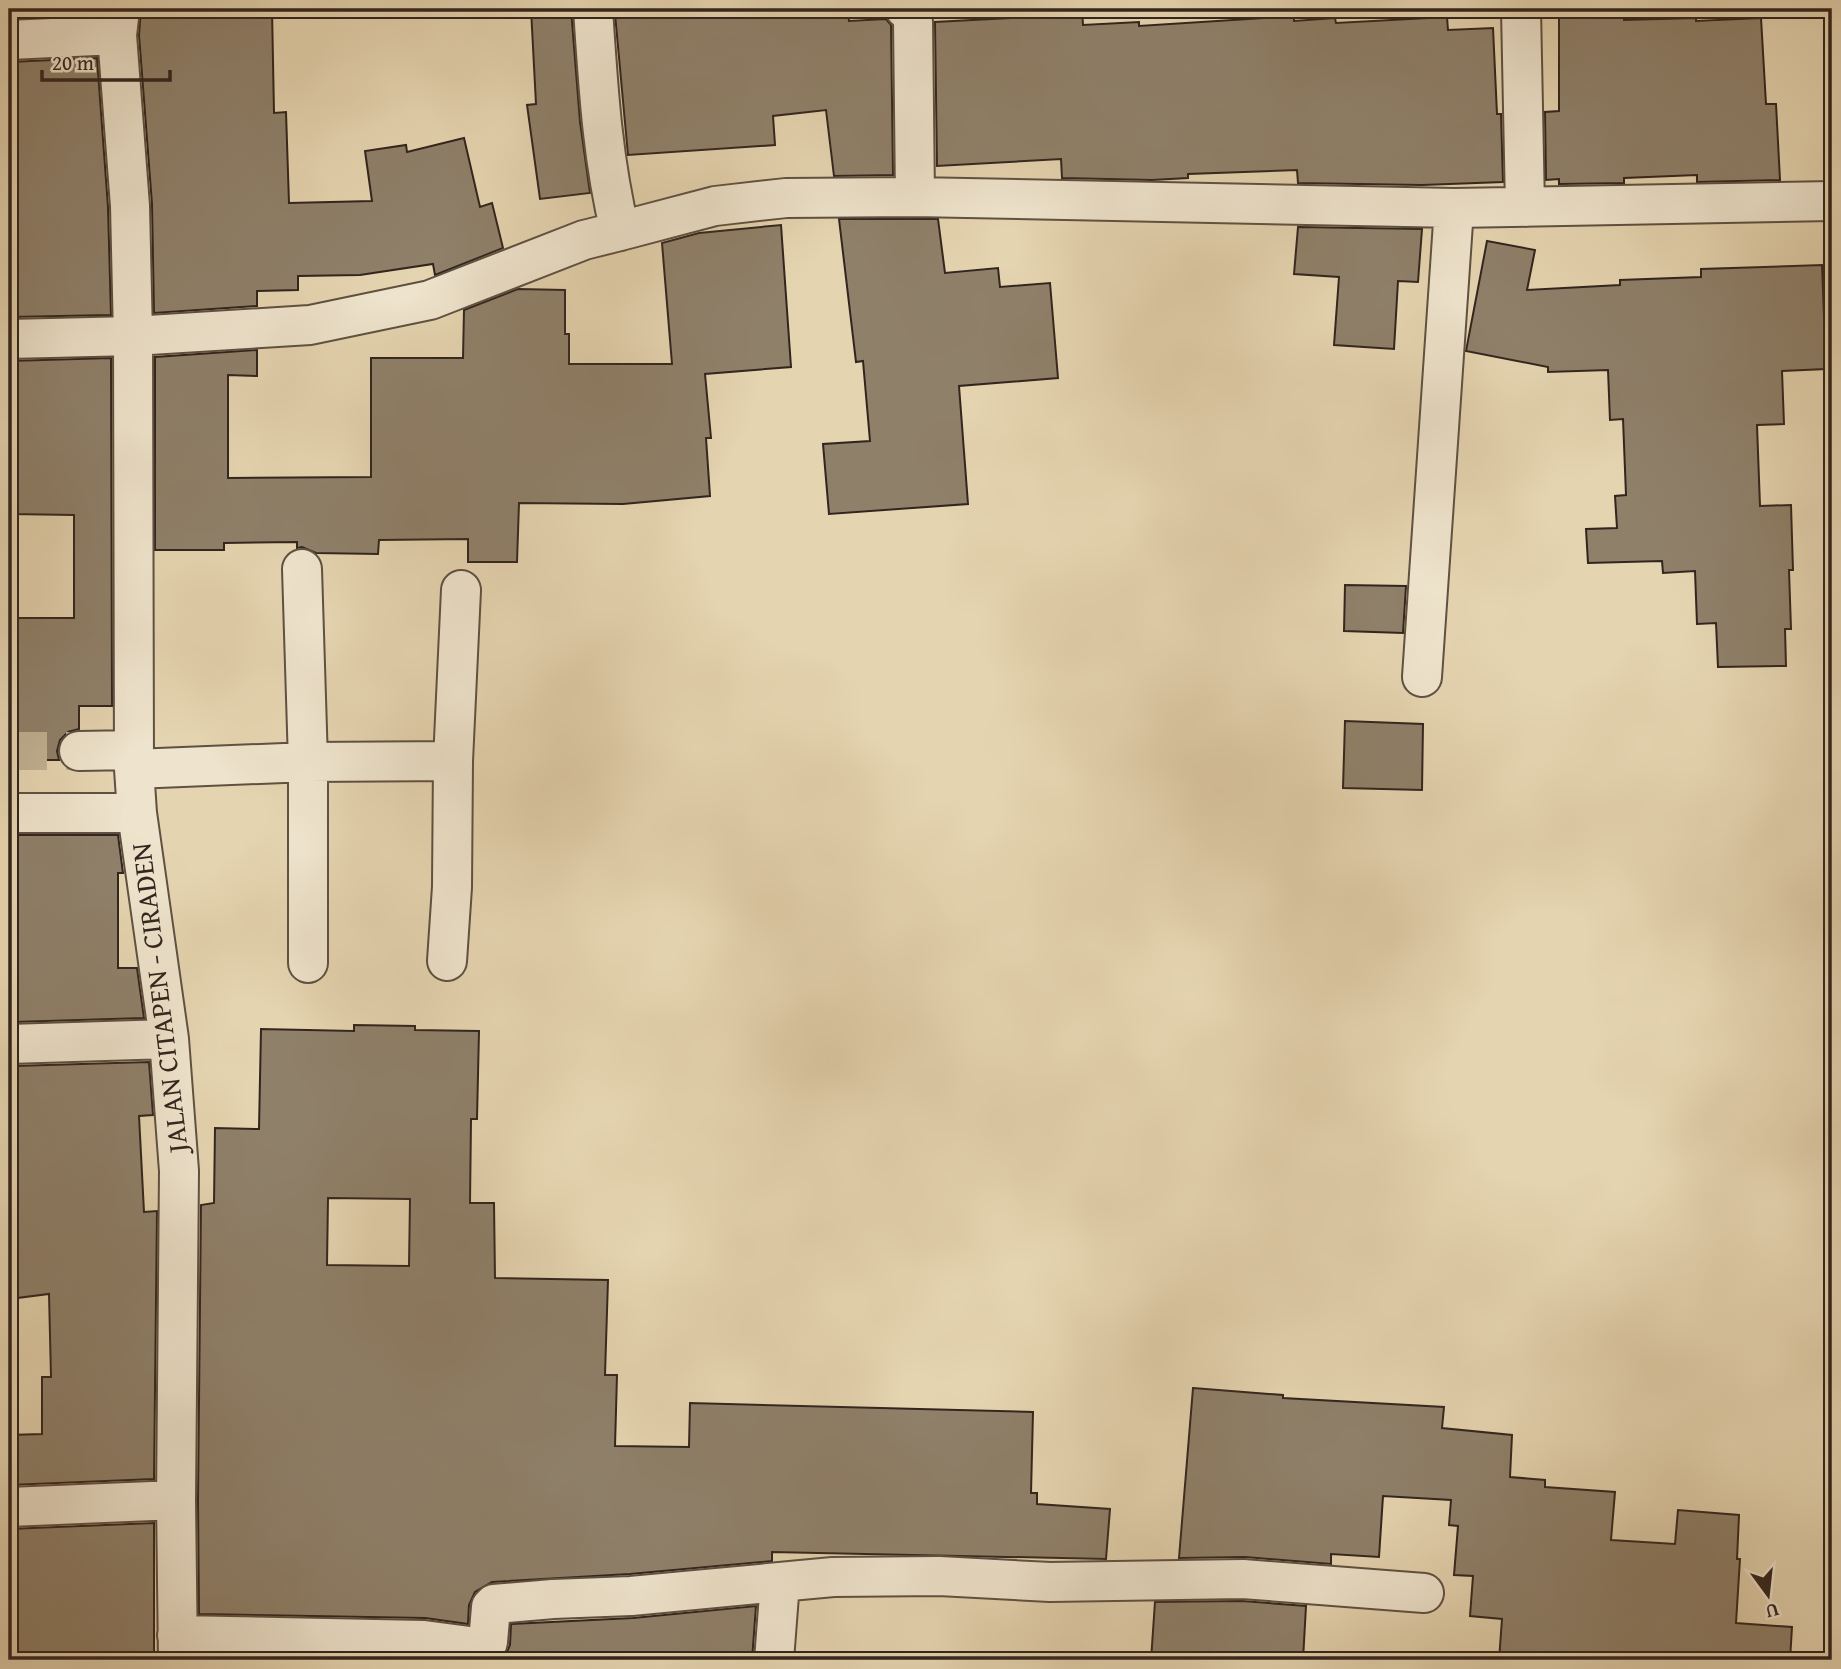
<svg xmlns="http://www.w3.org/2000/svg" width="1841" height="1669" viewBox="0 0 1841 1669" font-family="'Gentium Book Plus',serif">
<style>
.building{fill:#8f806a;stroke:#32251e;stroke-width:2;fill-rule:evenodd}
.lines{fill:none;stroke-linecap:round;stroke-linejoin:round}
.minor-tunnel{stroke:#c1b193;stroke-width:38;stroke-dasharray:38 19;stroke-linecap:butt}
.minor-casing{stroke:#5f5142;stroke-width:42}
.minor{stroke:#eee3cc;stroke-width:38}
.labels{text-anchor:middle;stroke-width:5;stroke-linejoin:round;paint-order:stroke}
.street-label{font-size:28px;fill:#32251e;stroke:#eee3cc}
</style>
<rect width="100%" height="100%" fill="#e5d4b0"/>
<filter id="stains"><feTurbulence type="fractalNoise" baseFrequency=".00286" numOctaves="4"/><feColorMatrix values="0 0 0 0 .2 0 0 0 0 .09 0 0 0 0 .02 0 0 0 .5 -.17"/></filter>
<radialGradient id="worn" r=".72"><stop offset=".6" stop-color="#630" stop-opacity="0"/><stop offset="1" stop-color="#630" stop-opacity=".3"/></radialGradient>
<path class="building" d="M9,9H98L97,14L9,18Z
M141,9H272L274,113L286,112L289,203L372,201L365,151L406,145L407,152L464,138L480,207L492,203L503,248L435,275L433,264L360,275L298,276V290L257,291V306L154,313L152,204L139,35Z
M531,9H571L580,122L590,193L540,199L527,105L536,104Z
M690,9H848L849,21L886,19L891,25L893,175L834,176L826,110L773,116L775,145L628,155L615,14Z
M1010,9H1082L1083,25L1139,22V26L1294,16V21L1335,18L1336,23L1447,17L1448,30L1493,28L1497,114H1501L1503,182L1422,185L1298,183L1297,170L1188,174V178L1152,180L1062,178L1061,159L937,166L935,22L1010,18Z
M1559,9H1624V20L1696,18V21L1761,18L1766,104H1776L1780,180L1697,182V175L1624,178V183L1559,184V179L1546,180L1545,112L1559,111Z
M97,58L108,207L111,315L9,317V62Z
M839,219H938L945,273L998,268L1000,287L1050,283L1058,378L959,386L968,504L829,514L823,444L870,441L863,361L856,362Z
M781,225L791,367L705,374L711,438H706L710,496L623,504L519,503L517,562H468V539L379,540L378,554L316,553L302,547L297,548V542L224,543V550H155V357L257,350V376L228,375V478L371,477V358H463L464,310L518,289L565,290V334H569V364H672L662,243L699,233Z
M1298,227L1422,229L1418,282L1398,281L1394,349L1334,345L1339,277L1294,274Z
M1487,241L1535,250L1527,290L1620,285V280L1701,277V269L1822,265L1826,369L1782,371L1784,424L1757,425L1760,506L1791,505L1793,570H1789L1791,629H1785L1786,666L1718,667L1716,623L1697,624L1695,571L1663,573L1662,561L1588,563L1586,529L1617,528L1615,496L1626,495L1623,419L1610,420L1608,370L1548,372V367L1466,351Z
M111,358L112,706H79V729L68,732L60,740L57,751L59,760H9V618H74V515L10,514L9,361Z
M1345,585L1406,586L1403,633L1344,631Z
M1345,721L1423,724L1422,790L1343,788Z
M9,835H118L123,873H118V968H137L144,1018L14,1022L15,952H9Z
M354,1025L415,1026V1030L479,1031L477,1119H471L470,1203H494L495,1278L608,1280L605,1375H617L615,1446L689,1447L690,1403L1033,1412L1031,1493H1037V1504L1110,1509L1106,1559L772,1552V1561L630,1574L492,1582L475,1592L469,1605L468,1624L425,1618L199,1614L198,1500L201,1205L214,1203L215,1128L259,1129L261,1029L354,1031ZM328,1198L410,1199L409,1266L327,1265Z
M149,1062L153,1115L139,1116L144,1212L157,1211L154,1479L9,1485V1435L42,1434V1377H51L49,1294L9,1299V1145H18L14,1066Z
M1193,1388L1283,1395V1398L1444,1407L1442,1428L1512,1435L1510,1477L1545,1480V1487L1615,1492L1611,1540L1675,1544L1678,1510L1739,1515L1737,1559H1740L1736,1623L1792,1627L1790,1660H1499L1502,1619L1470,1616L1473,1576L1454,1575L1458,1526L1449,1525L1451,1500L1383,1496L1379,1557L1331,1554V1564L1245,1557L1179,1558Z
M154,1523V1660H9V1529Z
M1242,1601L1306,1606L1303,1660H1151L1155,1602Z
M756,1606L752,1660H499L506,1654L510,1645L511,1624L633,1618Z"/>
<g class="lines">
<path class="minor-tunnel" d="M9,751H79"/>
<defs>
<path id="minor" d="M120,9L117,35L130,206L133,336L134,769L137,813L169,1039L179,1171L176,1500L178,1660
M593,9C598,83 602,158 620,231
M905,9L911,13L913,22L915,197
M1521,9L1525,207
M9,40L117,35
M9,339L133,336L310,325L430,300L584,240L620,231L715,206L786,198L915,197L1454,208L1832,201
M302,569L308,762V963
M1422,677L1454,208
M79,751L134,750
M453,761L461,590
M134,769L308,762L453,761L452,887L447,961
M9,813H137
M9,1044L169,1039
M9,1507L176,1500
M177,1635L424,1640L477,1647L488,1642L491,1607L494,1604L553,1599L631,1596L833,1577L939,1576L1050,1582L1243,1579L1424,1593
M774,1660L780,1582"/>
</defs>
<use href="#minor" class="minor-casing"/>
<use href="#minor" class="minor"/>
</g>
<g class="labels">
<g class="street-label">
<text transform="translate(159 998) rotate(-97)" y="10">JALAN CITAPEN - CIRADEN</text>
</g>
</g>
<rect width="1841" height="1669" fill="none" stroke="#e5d4b0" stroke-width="35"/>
<rect x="10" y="10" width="1820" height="1648" fill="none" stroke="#32251e" stroke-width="3.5"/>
<rect x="18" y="18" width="1806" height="1634" fill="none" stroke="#32251e" stroke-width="2"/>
<g transform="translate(1768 1595) rotate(165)" stroke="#eee3cc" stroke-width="5" paint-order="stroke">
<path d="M0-5L12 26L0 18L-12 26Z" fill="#32251e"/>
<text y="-10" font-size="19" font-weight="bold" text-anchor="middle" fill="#32251e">U</text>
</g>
<path d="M42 70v10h128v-10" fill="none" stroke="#32251e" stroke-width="3.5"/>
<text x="52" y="70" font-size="21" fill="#32251e" stroke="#eee3cc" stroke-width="5" paint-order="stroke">20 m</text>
<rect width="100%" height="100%" filter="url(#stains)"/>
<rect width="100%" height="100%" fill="url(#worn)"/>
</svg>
